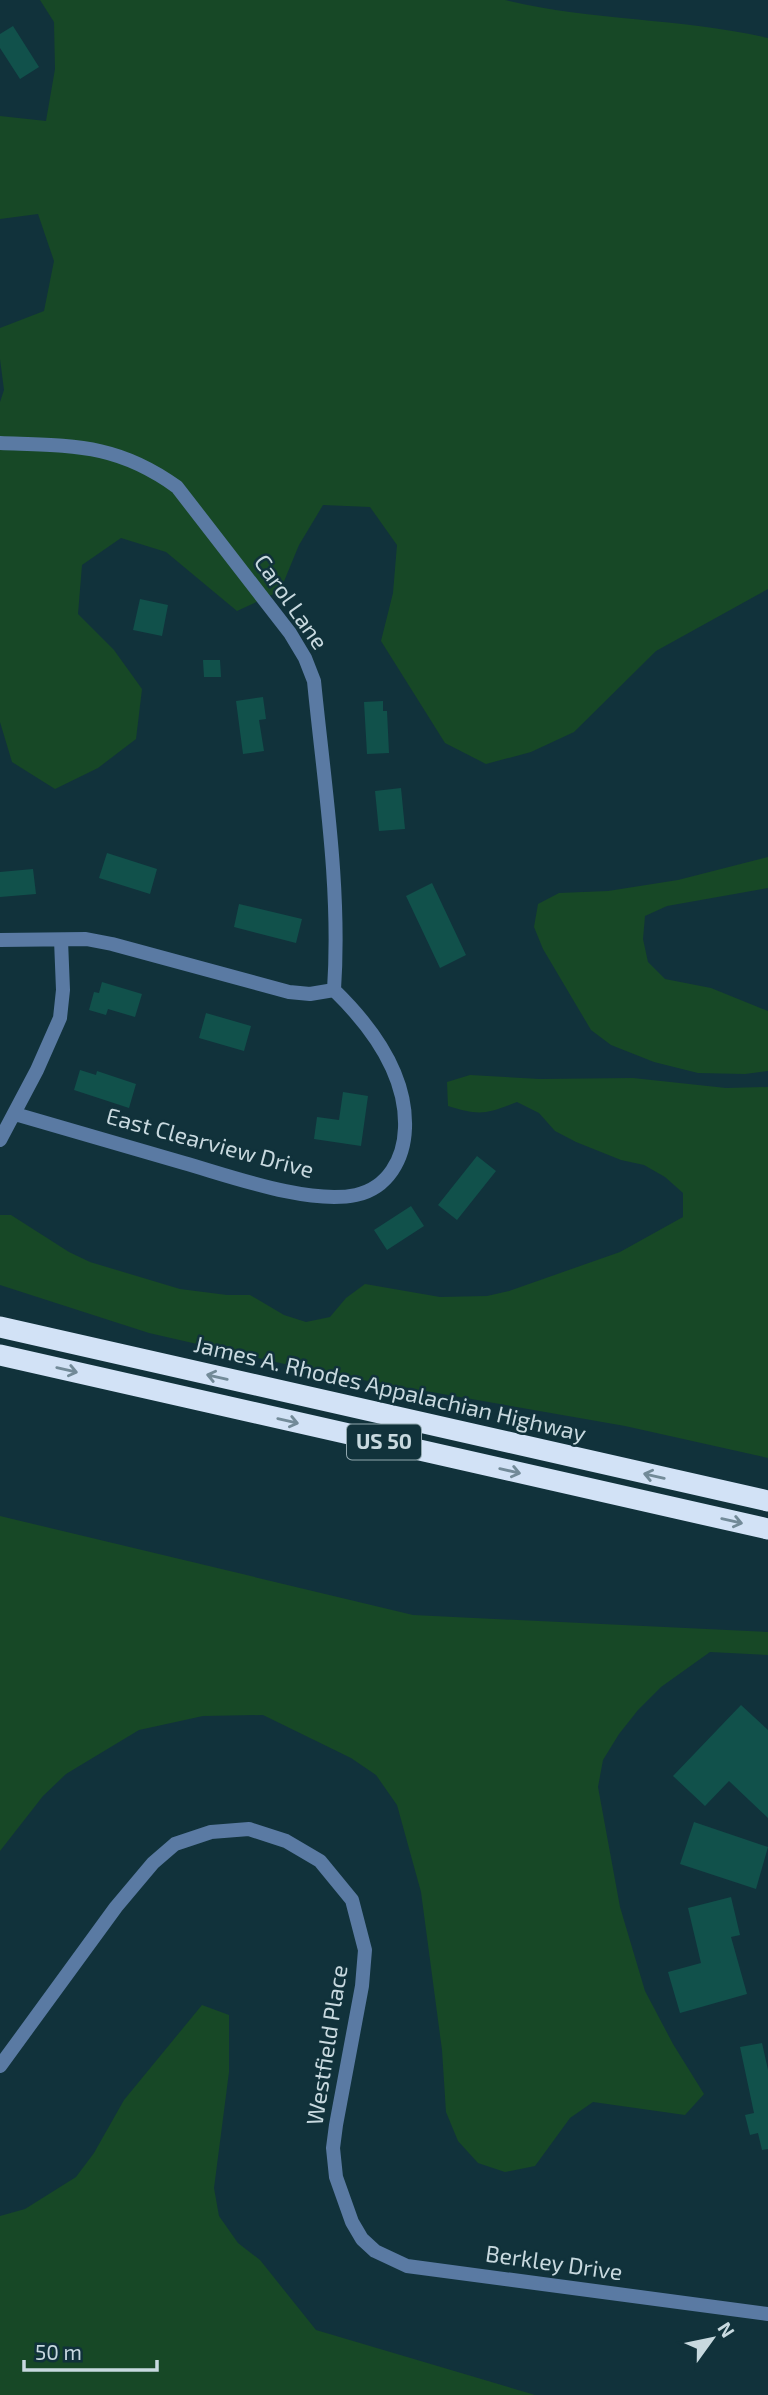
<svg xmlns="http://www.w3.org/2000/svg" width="768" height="2395" viewBox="0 0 768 2395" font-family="'Exo 2',sans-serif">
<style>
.green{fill:#174826}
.building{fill:#11514b}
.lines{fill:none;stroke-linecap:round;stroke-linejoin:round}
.street{stroke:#5a7aa3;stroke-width:14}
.highway{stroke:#d2e2f6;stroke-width:21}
.oneway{stroke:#728a98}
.labels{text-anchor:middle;stroke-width:5;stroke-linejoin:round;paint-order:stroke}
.shield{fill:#11323b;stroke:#91a7ae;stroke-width:2}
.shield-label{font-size:21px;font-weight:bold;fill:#c8d9df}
.street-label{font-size:23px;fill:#c8d9df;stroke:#11323b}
</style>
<rect width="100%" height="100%" fill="#11323b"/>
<path class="green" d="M40,0H505C591,21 682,18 768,38V589L656,651L574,732L531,752L486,764L445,743L381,641L393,593L397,545L370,507L323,505L299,545L280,591L237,611L166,552L121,538L82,565L78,614L114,650L142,689L136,739L98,768L55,789L12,762L0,722V402L4,390L0,359V328L44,311L54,261L38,214L0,219V116L46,121L55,69L54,22Z
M768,857V888L667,906L645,916L643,939L648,962L665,979L711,988L768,1011V1071L745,1074L698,1073L654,1062L611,1045L591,1030L543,949L534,927L538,904L559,893L608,891L678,880Z
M470,1075L540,1079L633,1078L726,1088L768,1087V1458L625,1426L328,1374L149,1333L0,1285V1215H11L69,1252L90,1262L180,1289L227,1295H250L284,1315L306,1322L330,1317L346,1298L365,1284L440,1297L487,1296L509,1291L620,1252L683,1217V1193L665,1177L644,1165L621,1160L576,1142L555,1131L539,1113L517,1102C486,1114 480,1116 448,1106L447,1082Z
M0,1516L413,1615L768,1632V1655L710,1652L661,1687L638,1710L619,1734L603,1760L598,1787L620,1907L645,1991L673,2044L704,2094L685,2115L593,2102L570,2118L535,2166L505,2172L478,2163L458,2141L446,2112L442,2050L421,1892L397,1805L376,1775L351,1758L263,1715L203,1716L139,1730L66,1774L43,1796L0,1851Z
M202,2005L229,2015V2072L214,2188L219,2216L238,2243L260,2260L316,2330L535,2395H0V2216L25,2209L76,2177L94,2153L124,2100Z"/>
<path class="building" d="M13,26L39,67L20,79L0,48V34Z
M140,599L168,605L162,636L133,630Z
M203,660H220L221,677H204Z
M263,697L266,719L259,720L264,751L243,754L236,701Z
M383,701V711H387L389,753L367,754L364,702Z
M401,788L405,829L379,831L375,791Z
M107,853L157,869L150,894L99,878Z
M33,869L36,894L0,897V872Z
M432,883L466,955L440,968L406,896Z
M239,904L302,919L296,943L234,927Z
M102,982L142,994L135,1017L108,1009L106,1015L89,1010L94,992L99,993Z
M206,1013L251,1026L244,1051L199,1038Z
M80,1070L96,1075L97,1071L136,1084L129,1108L74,1090Z
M343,1092L368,1096L361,1146L314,1139L317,1117L339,1120Z
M477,1156L496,1171L457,1220L438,1205Z
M411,1206L424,1226L387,1250L374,1230Z
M741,1705L768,1730V1818L729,1781L705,1806L673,1776Z
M694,1822L768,1847L756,1889L680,1864Z
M731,1897L740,1935L731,1937L747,1994L680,2013L668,1972L701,1963L688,1908Z
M762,2043L768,2070V2149L762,2150L758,2133L750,2135L745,2115L754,2113L740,2047Z"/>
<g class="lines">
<path class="street" d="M0,443C72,446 116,443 177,487L290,633L305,658L314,681C324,783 341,887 334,990
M0,940L86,939L112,944L289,992L310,994L334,990
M15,1114C71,1130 128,1147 184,1163C230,1176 309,1205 356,1195C388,1188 404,1159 405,1128C407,1074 371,1026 334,990
M0,1140L37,1070L60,1018L63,990L61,940
M0,2066L116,1907L153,1863L175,1844L211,1832L249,1829L286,1841L320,1861L352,1900L365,1950L362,1986L336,2125L333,2148L336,2177L352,2222L362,2239L375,2251L407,2266L768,2314"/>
<path class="highway" d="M0,1327L768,1501
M0,1355L768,1529"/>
</g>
<defs><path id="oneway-shaft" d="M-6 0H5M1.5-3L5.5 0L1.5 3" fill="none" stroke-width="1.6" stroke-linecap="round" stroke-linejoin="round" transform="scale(1.75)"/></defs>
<g class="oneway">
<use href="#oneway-shaft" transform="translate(67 1370) rotate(13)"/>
<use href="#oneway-shaft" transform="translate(217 1377) rotate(-167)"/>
<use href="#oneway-shaft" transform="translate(288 1421) rotate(13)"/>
<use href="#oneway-shaft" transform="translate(510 1471) rotate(13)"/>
<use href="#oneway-shaft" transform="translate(654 1476) rotate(-167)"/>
<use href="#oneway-shaft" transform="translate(732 1521) rotate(13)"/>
</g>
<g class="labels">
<rect class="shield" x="347" y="1424.5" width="74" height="35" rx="5"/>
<g class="shield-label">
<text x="384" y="1449">US 50</text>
</g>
<g class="street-label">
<text transform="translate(291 602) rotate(55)" y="8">Carol Lane</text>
<text transform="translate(210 1143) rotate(15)" y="8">East Clearview Drive</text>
<text transform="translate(390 1389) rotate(13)" y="8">James A. Rhodes Appalachian Highway</text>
<text transform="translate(327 2045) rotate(-81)" y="8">Westfield Place</text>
<text transform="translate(554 2263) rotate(8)" y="8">Berkley Drive</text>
</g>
</g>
<g transform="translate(712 2339) rotate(57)" stroke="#11323b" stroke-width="5" paint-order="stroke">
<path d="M0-5L12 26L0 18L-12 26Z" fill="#c8d9df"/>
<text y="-10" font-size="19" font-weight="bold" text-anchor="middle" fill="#c8d9df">N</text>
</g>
<path d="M24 2360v10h133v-10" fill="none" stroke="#c8d9df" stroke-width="3.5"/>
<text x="35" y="2360" font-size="21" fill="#c8d9df" stroke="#11323b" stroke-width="5" paint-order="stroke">50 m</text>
</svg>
